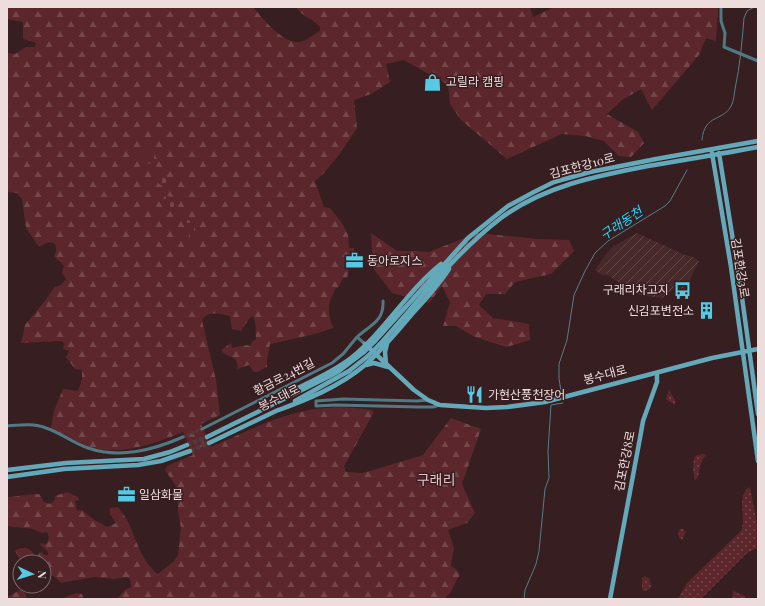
<svg xmlns="http://www.w3.org/2000/svg" width="765" height="606" viewBox="0 0 765 606" font-family="'Playfair Display','Noto Sans KR',serif">
<style>
.industrial{fill:url(#industrial-furrows)}
.grass{fill:url(#grass-dots)}
.forest{fill:url(#forest-firs)}
.cemetery{fill:url(#cemetery-stones)}
.lines{fill:none;stroke-linecap:round;stroke-linejoin:round}
.stream{stroke:#577e88;stroke-width:1}
.street-tunnel{stroke:#523b3c;stroke-width:3;stroke-dasharray:3 1.5;stroke-linecap:butt}
.secondary-tunnel{stroke:#523b3c;stroke-width:4.5;stroke-dasharray:4.5 2;stroke-linecap:butt}
.street{stroke:#507984;stroke-width:3}
.secondary{stroke:#64a9ba;stroke-width:4.5}
.secondary-bridge{stroke:#64a9ba;stroke-width:4.5}
.labels{text-anchor:middle;stroke-width:3;stroke-linejoin:round;paint-order:stroke}
.poi-label{font-size:12px;fill:#edd;stroke:#371e20;text-anchor:start}
.street-label{font-size:12px;fill:#edd;stroke:#371e20}
.water-label{font-size:13px;font-style:italic;fill:#20d5f7;stroke:#371e20}
.quarter-label{font-size:14px;fill:#e3c1c2;stroke:#371e20}
</style>
<defs>
<pattern id="industrial-furrows" width="10" height="10" patternUnits="userSpaceOnUse"><rect width="10" height="10" fill="#48292a"/><path d="M-1 1l2-2M0 10L10 0M9 11l2-2" fill="none" stroke="#634848"/></pattern>
<pattern id="grass-dots" width="8" height="8" patternUnits="userSpaceOnUse"><rect width="8" height="8" fill="#5c272c"/><path d="M2 2h.1M6 6h.1" fill="none" stroke="#74464a" stroke-width="1.8" stroke-linecap="round"/></pattern>
<pattern id="forest-firs" width="22" height="20" patternUnits="userSpaceOnUse"><rect width="22" height="20" fill="#5c272c"/><path d="M5 1l3.5 6h-7zM16 11l3.5 6h-7z" fill="#74464a"/></pattern>
<pattern id="cemetery-stones" width="16" height="16" patternUnits="userSpaceOnUse"><rect width="16" height="16" fill="#5c272c"/><path d="M2 7V4a2 2 0 0 1 4 0v3zM10 15v-3a2 2 0 0 1 4 0v3z" fill="#74464a"/></pattern>
</defs>
<rect width="100%" height="100%" fill="#371e20"/>
<path class="industrial" d="M637,233L685,255L693,257L699,261L681,298L675,288L662,298L639,295L605,274L603,276L595,270L603,258L614,246Z"/>
<path class="grass" d="M669,390L675,400V405L666,399Z
M706,454V455C697,464 702,474 695,481L693,469L694,458L697,455Z
M750,487L758,528V548L747,553L701,599H678L687,583L741,531C747,516 735,496 750,487Z
M680,529H683L686,532L682,540L679,538L678,532Z
M644,576L649,578L651,586L650,589L644,591L642,589V579Z
M733,591L745,596V599H732Z"/>
<path class="forest" d="M7,7H253C263,19 283,44 300,42C307,41 314,34 320,31V27C313,18 303,18 296,7H530L533,17L554,7H649L650,8L652,7H677L678,8V7H718L716,41L706,38L699,55L652,110L641,89L622,100L607,114L638,132L644,143L631,157L619,156L604,141L585,136L562,134L507,159L461,120L450,104L448,85L404,60L386,64L390,82L371,94L354,100L357,128L339,155L323,174L315,181L324,207L330,208L342,223L348,235L349,248H354V259L351,260L347,278H343L338,288H336C327,305 327,309 333,328L315,334L270,344L267,360V367L257,372H254L249,365L237,369C239,353 229,361 221,350L231,343L232,348L247,345L250,346L252,342L256,339C255,331 257,323 253,316L249,319L241,331L232,329L230,316C220,314 208,310 202,320L216,380L220,415L201,424L211,447C267,422 308,399 372,410L373,411V414L344,466L346,472L363,473L423,455L451,418L481,429L462,484L475,513L467,523L448,530L454,548L451,565L452,567L456,569L460,575L456,581L451,592L444,599H117L126,589L131,587L130,579L127,577L114,579L94,577L61,583C56,577 52,575 44,573V562H20L19,557L15,551C18,548 26,546 30,550C32,551 34,555 36,558L38,556L39,553L42,552L44,555H48V552L40,544L41,543L44,545L47,543L49,537L47,532L42,533L33,529L7,526V497C18,497 28,494 39,494L44,502L50,504L55,500V496L67,492L78,497L79,500L75,501L77,511L82,510L93,519L107,527L116,523L110,514V508L118,507C121,511 124,515 127,520C136,537 141,562 158,574L174,561L178,555L181,528L178,510V489L165,470L167,466L193,455L183,432C153,444 123,456 90,447C77,442 64,435 51,429L54,411L63,389L78,391L82,379V370L75,369L66,357L69,351L63,349L64,344L62,341L21,343L25,325L45,301L51,292L55,287L61,285L66,279L62,273L64,266L54,256C57,251 57,248 54,243L48,242L39,247L26,228L22,199L17,193L7,192V53L15,54L26,47H35L36,43L23,39V22L7,19Z
M371,233L397,251H413L429,252L477,233L537,239L569,240L574,251L551,274L515,282L505,294H486L479,305L493,318L529,324L530,340L506,347L475,337L456,326H443L450,302L442,286L429,303L392,293L373,268Z
M20,590H23L26,595V599H7V597Z
M76,593L82,594L84,599H61Z"/>
<path class="cemetery" d="M148,151L154,153L157,159V164L155,166L150,165L146,161L144,154Z
M157.5 180a5.5 5.5 0 1 1 11 0a5.5 5.5 0 1 1-11 0Z
M166,196L174,197L177,201L175,207H170L163,198Z
M187,220L193,221L196,235L193,241H191L186,228Z"/>
<g class="lines">
<path class="stream" d="M702,140C704,113 725,122 732,104C734,100 734,94 735,89C740,66 742,42 744,18L747,11L754,7
M561,391L559,379V364L567,340L574,295L585,271L595,253L608,241L665,206L670,201L687,170
M524,599L525,590L536,564L539,551L545,489L549,478L548,451L551,405L563,403"/>
<path class="street-tunnel" d="M183,437L202,429"/>
<path class="secondary-tunnel" d="M187,445L207,437
M190,451L209,443"/>
<path class="street" d="M721,7V21L725,33L724,47L758,61
M357,337C370,325 384,322 383,301
M428,400L417,401L343,399L316,401V406L336,405L419,407H433L440,405
M7,426C20,425 34,423 46,428C61,433 73,443 88,448C120,459 153,450 183,437
M202,429L332,363L343,354L357,337L365,344"/>
<path class="secondary" d="M712,153L731,267L758,461
M719,153L741,290L758,414
M375,341L468,238L508,206L534,192L554,182L590,172L656,159L758,141
M365,344L414,390L428,400L440,405L486,408L507,407L545,402L712,358L758,349
M379,345C418,302 454,254 501,218C544,186 596,176 648,166C684,160 721,154 758,147
M386,364L385,352L387,344
M366,365L374,363L388,367
M295,401L349,371L368,356
M261,409C289,389 324,379 351,358C385,331 407,291 441,264
M276,411C306,400 339,387 365,365C382,350 397,332 412,314C425,300 438,286 449,269
M207,437L328,377L339,371L364,352
M209,443L278,410
M7,470L66,463L144,459L170,452L187,445
M7,477L64,469L138,465L161,461L190,451
M610,599L640,438L643,421L657,382V373"/>
<path class="secondary-bridge" d="M364,352L375,341
M368,356L379,345"/>
</g>
<defs>
<symbol id="shop-bare" viewBox="-9 -9 18 18"><path d="M-5-2.5h2.3a2.7 3.5 0 0 1 5.4 0H5L5.5 6h-11ZM-1.5-2.5h3a1.5 2.3 0 0 0-3 0Z" fill="#58c9e3" stroke="#371e20" stroke-width="2.5" paint-order="stroke"/></symbol>
<symbol id="office-bare" viewBox="-9 -9 18 18"><path d="M-6-3h4V-5.5h4V-3h4V5H-6ZM-1-4.5V-3h2v-1.5ZM-6 0V1H6V0Z" fill="#58c9e3" stroke="#371e20" stroke-width="2.5" paint-order="stroke"/></symbol>
<symbol id="bus-bare" viewBox="-9 -9 18 18"><path d="M-5-6H5V4H4V6H2V4H-2V6H-4V4H-5ZM-3.5-4V0h7V-4ZM-3.5 1.2v1.5H-2V1.2ZM2 1.2v1.5H3.5V1.2Z" fill="#58c9e3" stroke="#371e20" stroke-width="2.5" paint-order="stroke"/></symbol>
<symbol id="building-bare" viewBox="-9 -9 18 18"><path d="M-4-6H4V6H1V3H-1V6H-4ZM-2.5-4.3h1.7v1.8h-1.7ZM.8-4.3h1.7v1.8H.8ZM-2.5-1h1.7V.8h-1.7ZM.8-1h1.7V.8H.8Z" fill="#58c9e3" stroke="#371e20" stroke-width="2.5" paint-order="stroke"/></symbol>
<symbol id="restaurant-bare" viewBox="-9 -9 18 18"><path d="M-5-6h1v4h1v-4h1v4h1v-4h1v5L-1.5 .5V6h-2V.5L-5-1ZM5-6V6H3V1.5H1.5Q1.5-4 5-6Z" fill="#58c9e3" stroke="#371e20" stroke-width="2.5" paint-order="stroke"/></symbol>
</defs>
<g fill-rule="evenodd">
<use href="#shop-bare" x="420" y="70" width="25" height="25"/>
<use href="#office-bare" x="342" y="248" width="25" height="25"/>
<use href="#bus-bare" x="670" y="278" width="25" height="25"/>
<use href="#building-bare" x="694" y="298" width="25" height="25"/>
<use href="#restaurant-bare" x="462" y="382" width="25" height="25"/>
<use href="#office-bare" x="114" y="482" width="25" height="25"/>
</g>
<g class="labels">
<g class="poi-label">
<text x="446" y="86">고릴라 캠핑</text>
<text x="367" y="265">동아로지스</text>
<text x="669" y="294" text-anchor="end">구래리차고지</text>
<text x="694" y="315" text-anchor="end">신김포변전소</text>
<text x="488" y="399">가현산풍천장어</text>
<text x="139" y="499">일삼화물</text>
</g>
<g class="street-label">
<text transform="translate(582 166) rotate(-15)" y="4">김포한강10로</text>
<text transform="translate(740 268) rotate(81)" y="4">김포한강3로</text>
<text transform="translate(605 375) rotate(-15)" y="4">봉수대로</text>
<text transform="translate(284 377) rotate(-27)" y="4">황금로24번길</text>
<text transform="translate(279 398) rotate(-27)" y="4">봉수대로</text>
<text transform="translate(625 461) rotate(-79)" y="4">김포한강8로</text>
</g>
<g class="water-label">
<text transform="translate(621 223) rotate(-34)" y="5">구래동천</text>
</g>
<g class="quarter-label">
<text x="436" y="485">구래리</text>
</g>
</g>
<rect width="765" height="606" fill="none" stroke="#eedddd" stroke-width="16"/>
<g transform="translate(32 574) rotate(94)"><circle r="19" fill="#371e20" stroke="#806a6c"/>
<path d="M0-3L7 15L0 10L-7 15Z" fill="#58c9e3"/>
<text y="-6" font-size="11" font-weight="bold" text-anchor="middle" fill="#eedddd">N</text>
</g>
</svg>
